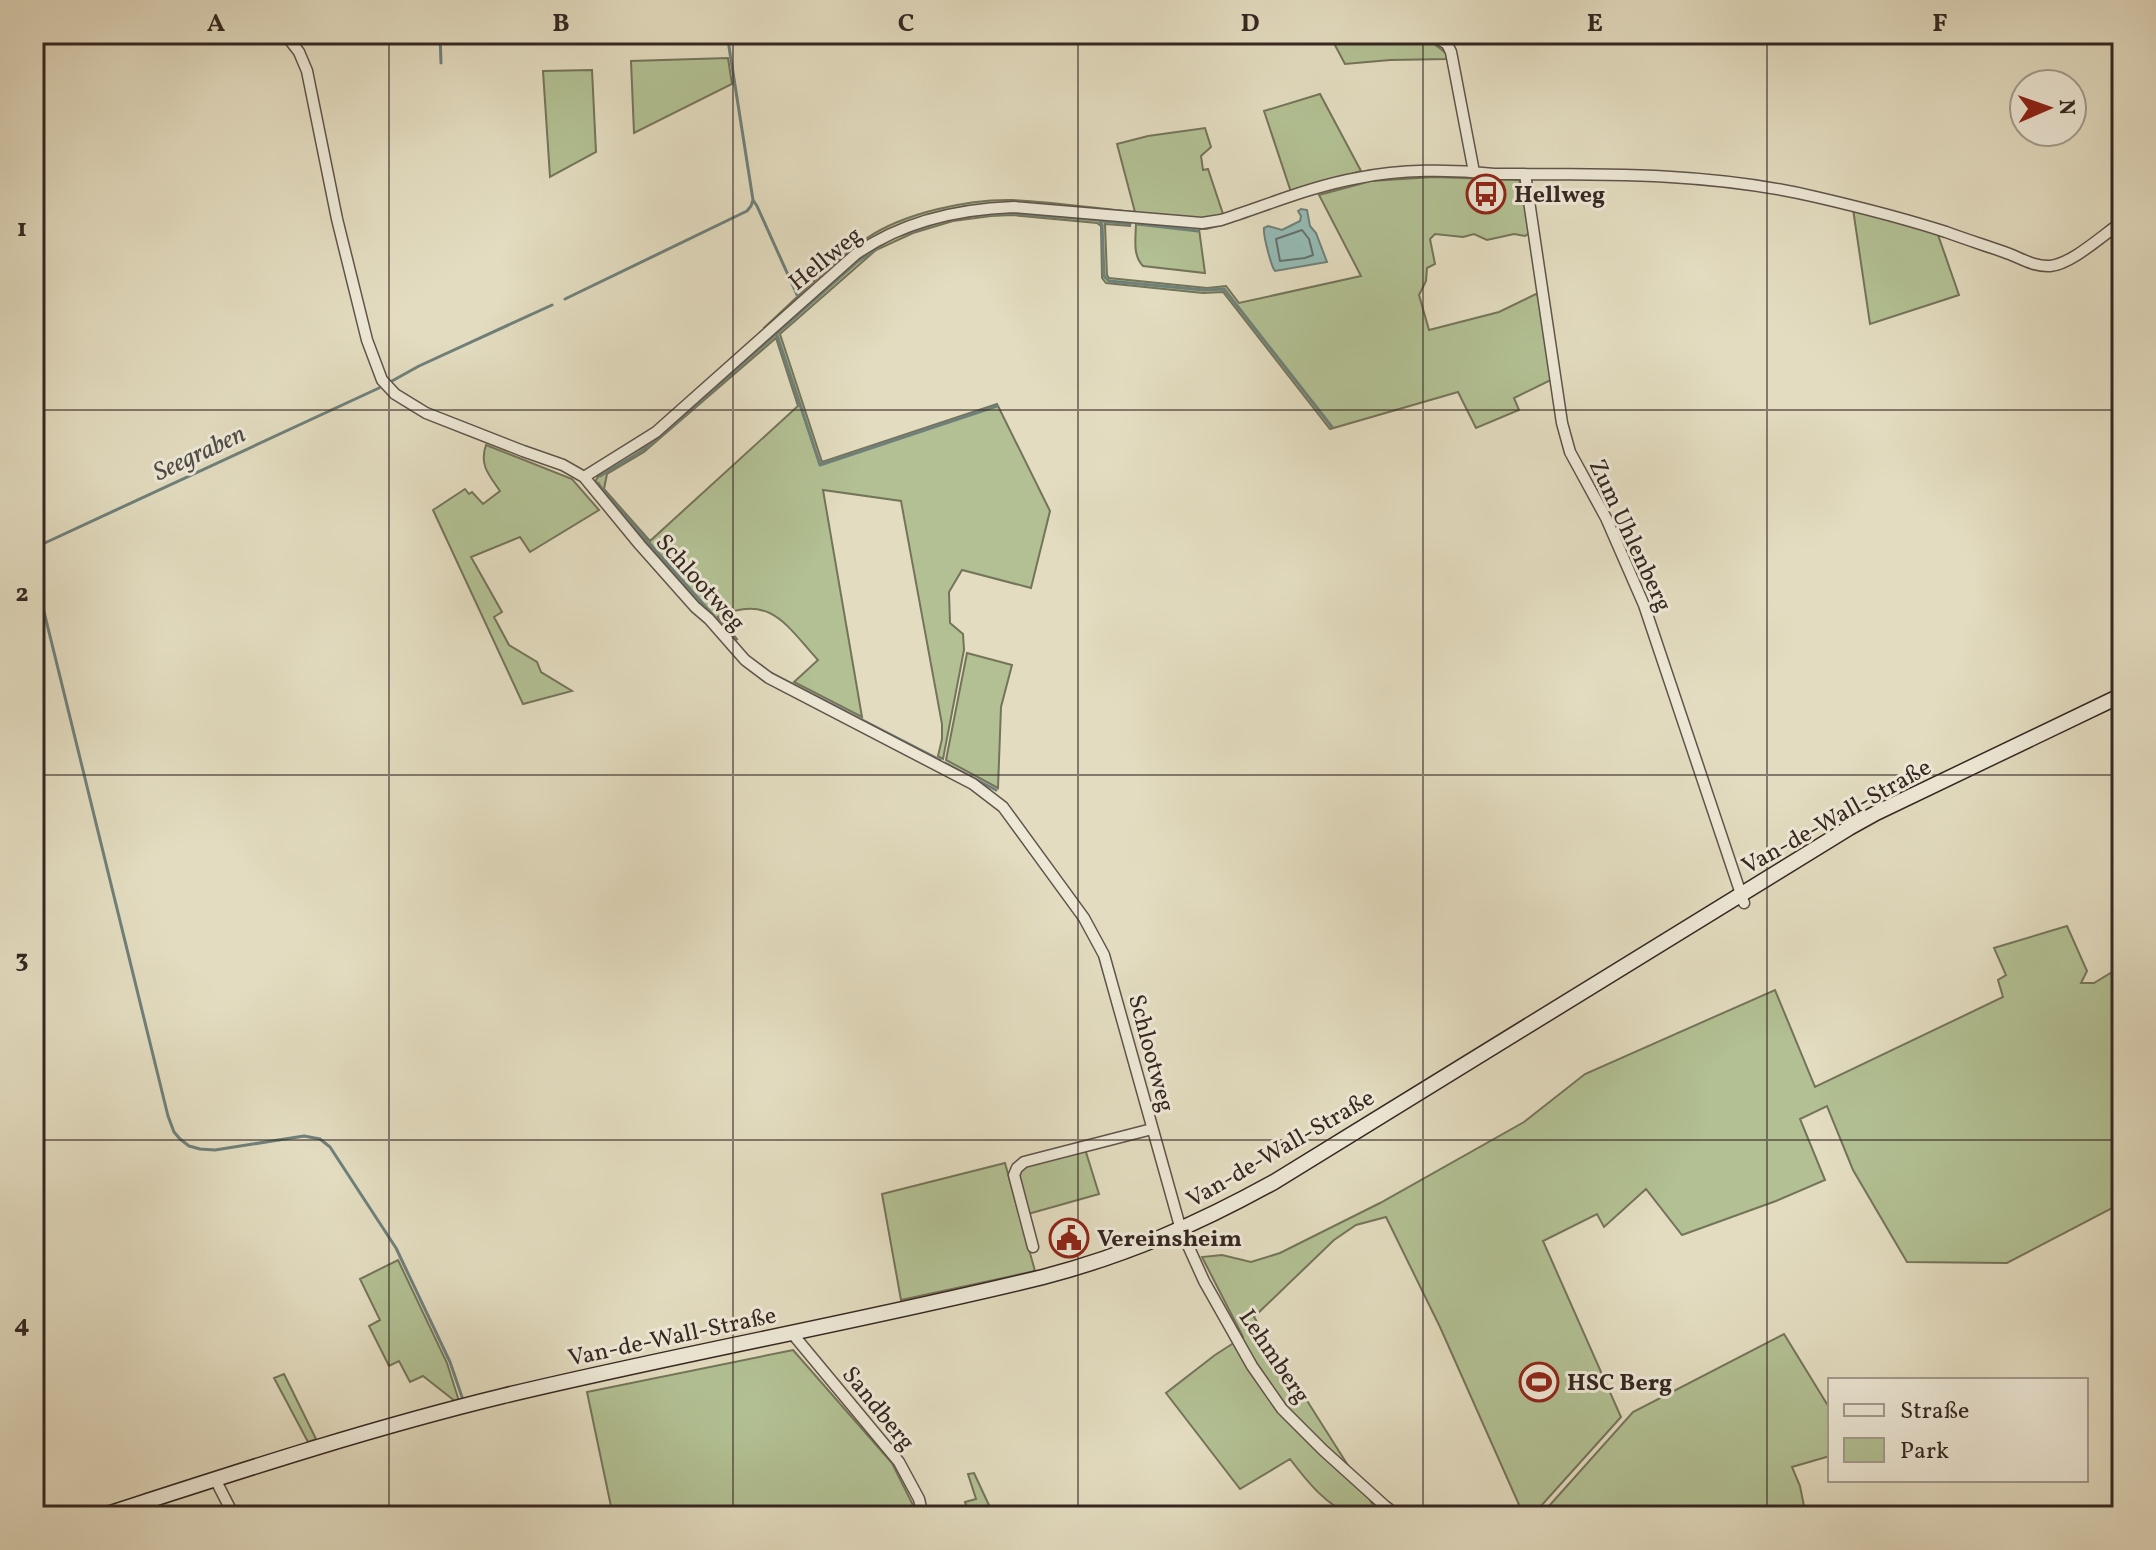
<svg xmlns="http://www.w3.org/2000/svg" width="2156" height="1550" viewBox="0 0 2156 1550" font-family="Vollkorn,serif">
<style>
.green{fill:#b2c093;stroke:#74745a;stroke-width:2;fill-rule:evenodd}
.water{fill:#95bbb5;stroke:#6f807a;stroke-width:2}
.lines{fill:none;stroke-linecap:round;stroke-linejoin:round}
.shore{stroke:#65716c;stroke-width:2}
.stream{stroke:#6f807a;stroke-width:3}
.minor-casing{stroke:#60544a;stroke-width:13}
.secondary-casing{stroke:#352722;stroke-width:17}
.minor{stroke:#ede8d6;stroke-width:10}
.secondary{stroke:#ede8d6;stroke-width:14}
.grid{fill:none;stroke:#352722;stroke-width:2;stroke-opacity:0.55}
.labels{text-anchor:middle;stroke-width:6;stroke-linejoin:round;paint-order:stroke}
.poi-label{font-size:24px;font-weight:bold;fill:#352722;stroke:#ede8d6;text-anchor:start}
.street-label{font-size:24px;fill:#352722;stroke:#ede8d6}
.water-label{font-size:26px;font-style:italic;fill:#4d4c47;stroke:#ede8d6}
.neatline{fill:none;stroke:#352722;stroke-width:3}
.grid-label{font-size:26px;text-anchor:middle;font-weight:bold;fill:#352722}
</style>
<rect width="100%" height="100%" fill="#e3dcc0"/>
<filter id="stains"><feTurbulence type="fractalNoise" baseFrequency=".0025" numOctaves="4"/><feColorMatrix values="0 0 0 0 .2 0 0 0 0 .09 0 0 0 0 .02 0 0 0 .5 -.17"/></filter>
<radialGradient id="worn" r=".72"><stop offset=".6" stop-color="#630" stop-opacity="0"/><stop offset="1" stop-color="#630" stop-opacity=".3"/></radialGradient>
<path class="green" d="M1329,34H1378L1392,39L1396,34L1403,37L1405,34H1421L1446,53L1447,59L1390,60L1345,64Z
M728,58L732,84L634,133L631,61Z
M592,70L596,152L550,177L543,71Z
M1320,94L1361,171L1291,192L1264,111Z
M1205,128L1211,147L1201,156L1203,170L1208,169L1223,214L1220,217L1203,220L1013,204L890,230L769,327H765C798,297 830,263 867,238C904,213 968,199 1013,200C1053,202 1094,208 1135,212L1117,144L1148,136Z
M1434,177L1519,180L1523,188L1531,232L1525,236L1514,234L1487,240L1474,234L1463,237L1435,234L1430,239L1435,264L1427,268L1426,281L1419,295L1429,330L1499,312L1540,292L1553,379L1514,398L1519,410L1476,428L1458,392L1330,429L1223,292L1203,293L1106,283L1102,278L1101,226L1097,223L1012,215L991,216L953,221L913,233L876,250L780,334L822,462L997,404L1050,511L1031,588L962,570L949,592L950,623L963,634L964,650L943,759L938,756L942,739V724L901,501L823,490L862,717L794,682L818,660C786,625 770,593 718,617L737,639L733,642L595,484C597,468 628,456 642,448L860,256L890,237L949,217L1011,210L1130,221V226L1105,224L1107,275L1109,278L1207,288L1226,286L1239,303L1361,276L1319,195L1371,181ZM776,338L798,406L650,541L604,489L607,474L644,452Z
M1853,209L1937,232L1959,295L1870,324Z
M1136,222H1224L1226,224L1206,229H1199L1205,273L1143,266C1132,255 1136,237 1136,222Z
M486,445L572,479L599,510L530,552L520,537L471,557L502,612L494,617L509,645L537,662L541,672L572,691L523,704L433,510L465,489L469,494L472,492L483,504L500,491C489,475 479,465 486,445Z
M967,653L1012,665L1001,707L998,788L946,760Z
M2067,926L2087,971L2081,983H2094L2122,966V1203L2007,1263L1907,1262L1853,1170L1827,1106L1800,1119L1825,1180L1776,1201L1682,1235L1646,1189L1604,1227L1597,1214L1543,1241L1621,1417L1532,1516H1524L1440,1327L1386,1217L1356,1225L1334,1240L1254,1317L1375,1508L1386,1516C1375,1516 1363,1518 1353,1515C1327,1507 1306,1480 1290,1459L1240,1489L1166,1393L1215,1355L1243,1337L1202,1257L1222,1255L1251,1262L1280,1253L1380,1203L1524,1122L1585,1074L1775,990L1815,1087L2003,997L1998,980L2006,975L1994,948Z
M1085,1149L1099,1194L1028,1214L1019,1178L1023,1167Z
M1005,1163L1035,1271L901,1300L882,1194Z
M398,1260L447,1363L459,1401L456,1402L423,1376L410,1382L399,1361L389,1366L369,1326L380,1320L360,1279Z
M1784,1334L1830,1409V1456L1792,1467L1800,1486L1806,1516H1540L1633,1412Z
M793,1350L892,1463L912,1503L916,1516H613L587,1392Z
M284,1374L316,1439L308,1442L274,1378Z
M974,1473L994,1516H969L965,1502L976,1499L968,1474Z"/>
<path class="water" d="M1301,209L1307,210L1310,226L1316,233L1327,262L1275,271C1271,266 1263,235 1264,228L1268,226L1282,230L1300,221L1301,216L1298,211Z"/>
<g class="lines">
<path class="shore" d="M1302,230L1309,239L1313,255L1305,258L1280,261L1276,239Z"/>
<path class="stream" d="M440,34L441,63
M727,34L753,200L757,206L798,297
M970,216L1011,213L1099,220L1102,225L1104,276L1109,281L1204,290L1224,289L1332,427
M1102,221L1130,224
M1137,224L1198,231
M901,235L936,223
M565,299L747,211L751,206L753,200
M777,335L820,465L997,406
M392,381L419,366L552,305
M600,476L642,451L678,421L857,262L884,243
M598,483L605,493L735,640
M43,544L35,559V575L168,1116L174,1132L180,1139L189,1146L200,1149L215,1150L304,1136L320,1139L330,1147L396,1248L450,1362L462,1397
M34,548L379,388
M769,672L940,760
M945,763L996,790"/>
<defs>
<path id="minor" d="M285,34L299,52L307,71L337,219L367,340L382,380L395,394L426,413L523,451L563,465L584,477L640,545L695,607L709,619L745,660L769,678L973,784L1003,807L1084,918L1104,955L1181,1230L1204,1281L1252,1366L1282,1409L1323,1450L1385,1506L1398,1516
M1431,34L1447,44L1451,52L1474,172
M1447,44L1455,34
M1525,174L1562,423L1570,452L1606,518L1644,605L1744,903
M584,477L656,432L856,254C903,221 958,209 1014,207L1202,223L1221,220C1265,206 1312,186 1358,178C1400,169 1451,169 1494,174C1602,174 1711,172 1816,197C1859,207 1903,218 1946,232C1965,239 1984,245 2004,252C2019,257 2033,267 2050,266C2072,264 2104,234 2122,222
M1033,1247L1014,1175L1017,1168L1024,1162L1152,1129
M791,1332L899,1462L919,1499L923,1516
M215,1479L234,1516"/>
<path id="secondary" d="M101,1516C234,1473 367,1429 503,1396C682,1353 864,1321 1043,1277C1127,1255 1198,1224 1274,1182L1849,828L1876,813L2122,695"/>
</defs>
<use href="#minor" class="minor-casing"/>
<use href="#secondary" class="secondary-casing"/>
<use href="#minor" class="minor"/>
<use href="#secondary" class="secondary"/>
</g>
<path class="grid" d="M389,34V1516M733,34V1516M1078,34V1516M1423,34V1516M1767,34V1516M34,410H2122M34,775H2122M34,1140H2122"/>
<defs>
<symbol id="bus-ring" viewBox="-11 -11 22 22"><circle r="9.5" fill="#ede8d6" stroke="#8f2418" stroke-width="1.5"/><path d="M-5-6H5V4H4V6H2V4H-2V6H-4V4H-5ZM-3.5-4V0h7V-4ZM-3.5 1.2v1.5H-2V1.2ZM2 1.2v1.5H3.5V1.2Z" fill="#8f2418"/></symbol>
<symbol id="civic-ring" viewBox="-11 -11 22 22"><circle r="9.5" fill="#ede8d6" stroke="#8f2418" stroke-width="1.5"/><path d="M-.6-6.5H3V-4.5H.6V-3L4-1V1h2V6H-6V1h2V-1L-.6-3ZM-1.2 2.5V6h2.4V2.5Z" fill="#8f2418"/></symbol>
<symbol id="stadium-ring" viewBox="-11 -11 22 22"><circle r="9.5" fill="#ede8d6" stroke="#8f2418" stroke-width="1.5"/><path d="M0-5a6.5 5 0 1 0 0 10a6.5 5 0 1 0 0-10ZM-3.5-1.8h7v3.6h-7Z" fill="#8f2418"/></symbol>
</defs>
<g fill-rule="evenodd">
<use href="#bus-ring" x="1464" y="172" width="44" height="44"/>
<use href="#civic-ring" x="1047" y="1216" width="44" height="44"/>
<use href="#stadium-ring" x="1517" y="1360" width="44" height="44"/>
</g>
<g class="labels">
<g class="poi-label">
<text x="1514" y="202">Hellweg</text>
<text x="1097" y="1246">Vereinsheim</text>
<text x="1567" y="1390">HSC Berg</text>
</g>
<g class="street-label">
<text transform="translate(825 258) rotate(-39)" y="8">Hellweg</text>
<text transform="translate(1631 535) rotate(65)" y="8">Zum Uhlenberg</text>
<text transform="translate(701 582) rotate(48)" y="8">Schlootweg</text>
<text transform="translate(1836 816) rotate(-29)" y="8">Van-de-Wall-Straße</text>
<text transform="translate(1152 1053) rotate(75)" y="8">Schlootweg</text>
<text transform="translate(1280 1148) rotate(-30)" y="8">Van-de-Wall-Straße</text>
<text transform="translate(672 1336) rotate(-12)" y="8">Van-de-Wall-Straße</text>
<text transform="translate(1275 1356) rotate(56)" y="8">Lehmberg</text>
<text transform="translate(879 1408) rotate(51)" y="8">Sandberg</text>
</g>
<g class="water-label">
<text transform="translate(199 452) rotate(-25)" y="9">Seegraben</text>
</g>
</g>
<rect width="2156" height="1550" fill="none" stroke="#e3dcc0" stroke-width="88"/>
<rect x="1828" y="1378" width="260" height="104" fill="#ede8d6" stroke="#a39b8e" stroke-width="2"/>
<rect x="1844" y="1404" width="40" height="12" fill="#ede8d6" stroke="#a39b8e" stroke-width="2"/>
<text x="1900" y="1418" font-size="24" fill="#352722">Straße</text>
<rect x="1844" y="1438" width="40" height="24" fill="#b2c093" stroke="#a39b8e" stroke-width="2"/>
<text x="1900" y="1458" font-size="24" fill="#352722">Park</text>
<g transform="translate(2048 108) rotate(88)"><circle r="38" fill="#ede8d6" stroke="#a39b8e" stroke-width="2"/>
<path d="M0-6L14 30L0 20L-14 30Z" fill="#8f2418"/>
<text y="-12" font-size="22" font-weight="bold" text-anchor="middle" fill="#352722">N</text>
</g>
<rect x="44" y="44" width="2068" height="1462" class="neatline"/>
<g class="grid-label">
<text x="216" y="31">A</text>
<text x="561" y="31">B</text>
<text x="906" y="31">C</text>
<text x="1250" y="31">D</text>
<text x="1595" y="31">E</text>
<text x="1940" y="31">F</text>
<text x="22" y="236">1</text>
<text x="22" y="601">2</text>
<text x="22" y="967">3</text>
<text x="22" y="1332">4</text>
</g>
<rect width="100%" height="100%" filter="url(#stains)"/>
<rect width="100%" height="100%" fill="url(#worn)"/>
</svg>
